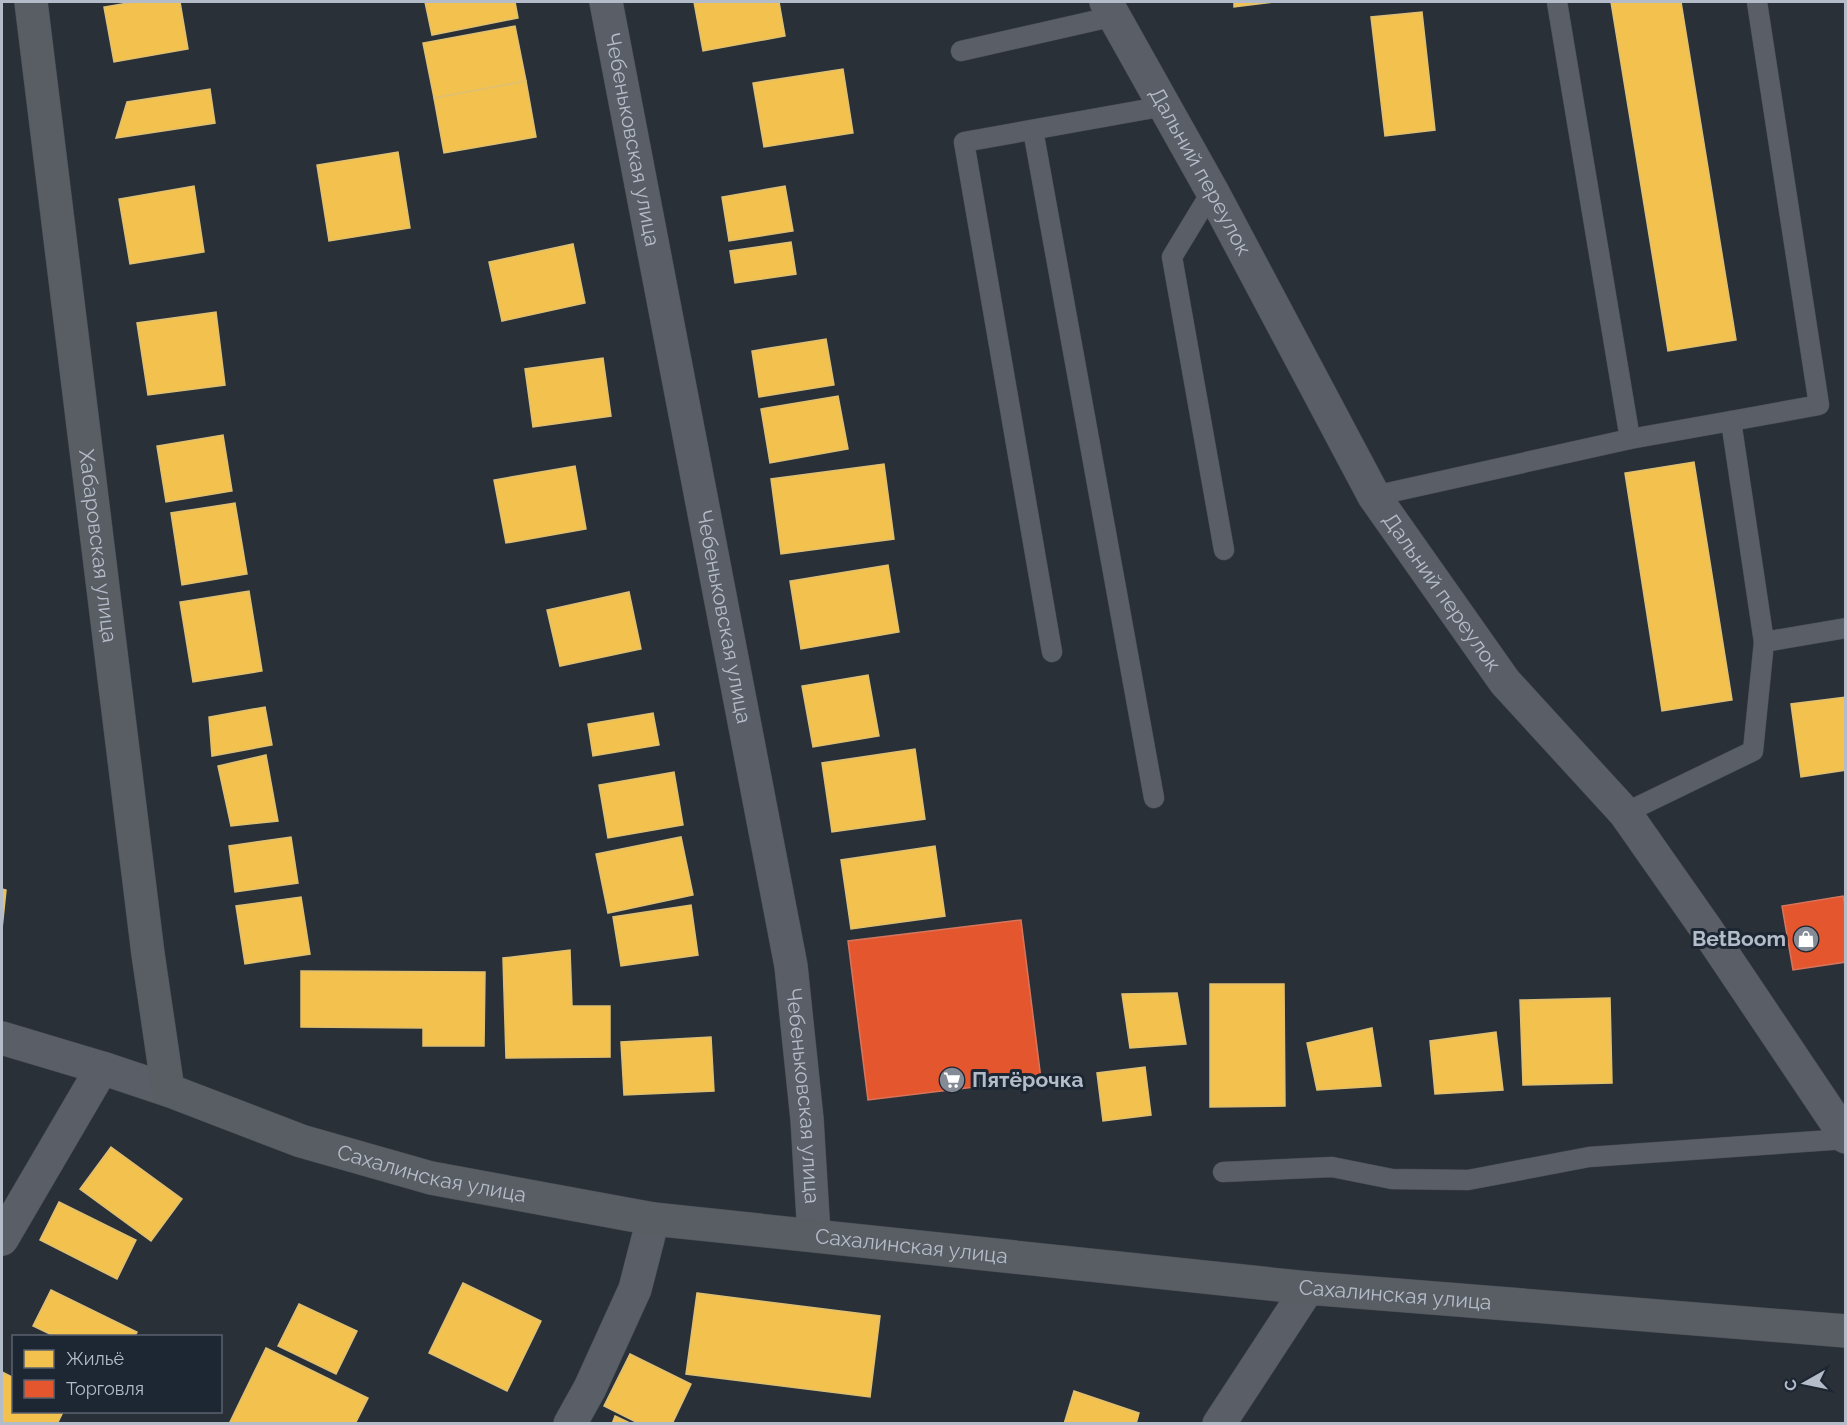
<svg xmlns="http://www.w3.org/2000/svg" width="1847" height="1425" font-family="Raleway,sans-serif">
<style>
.homes{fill:#f2c14e;stroke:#dfc073;stroke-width:1.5}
.shops{fill:#e4572e;stroke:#d6755c;stroke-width:1.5}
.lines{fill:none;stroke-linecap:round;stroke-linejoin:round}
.service-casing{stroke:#484c53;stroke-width:21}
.minor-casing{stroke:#484c53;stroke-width:34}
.tertiary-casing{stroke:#484c53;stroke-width:34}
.secondary-casing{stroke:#484c53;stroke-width:34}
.service{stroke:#5a5e66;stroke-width:20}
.minor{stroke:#5a5e66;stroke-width:33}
.tertiary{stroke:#5a5e66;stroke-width:33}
.secondary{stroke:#595d64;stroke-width:33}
.labels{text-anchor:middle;stroke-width:6;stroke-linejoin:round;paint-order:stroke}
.street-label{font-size:21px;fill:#b4bcc9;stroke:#1d2633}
.poi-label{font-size:21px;font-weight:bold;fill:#b4bcc9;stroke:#1d2633;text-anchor:end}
</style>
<rect width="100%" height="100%" fill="#2a3038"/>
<g class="homes">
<path d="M134 2H180L188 49 114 62 104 7Z"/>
<path d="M425 2H515L518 18 432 35Z"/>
<path d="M694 2H779L785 36 703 51Z"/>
<path d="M1234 2H1273L1234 7Z"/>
<path d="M1611 2H1681L1736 340 1668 351Z"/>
<path d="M1422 12 1435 130 1385 136 1371 17Z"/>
<path d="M515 26 526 81 434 98 423 43Z"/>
<path d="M843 69 853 133 764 147 753 83Z"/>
<path d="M526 81 536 137 444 153 434 98Z"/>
<path d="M210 89 215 123 116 138 127 102Z"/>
<path d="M398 152 410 228 329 241 317 165Z"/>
<path d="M194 186 204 252 130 264 119 199Z"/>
<path d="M785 186 793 231 729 241 722 197Z"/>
<path d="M791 242 796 274 735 283 730 251Z"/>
<path d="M573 244 585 303 502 321 489 262Z"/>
<path d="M216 312 225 385 148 395 137 323Z"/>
<path d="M826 339 834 385 759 397 752 351Z"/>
<path d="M603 358 611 416 533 427 525 369Z"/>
<path d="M838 396 848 449 770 463 761 409Z"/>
<path d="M223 435 232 491 166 502 157 446Z"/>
<path d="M1694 462 1732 700 1662 711 1625 473Z"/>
<path d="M884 464 894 539 781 554 771 479Z"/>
<path d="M575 466 586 529 506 543 494 480Z"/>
<path d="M235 503 247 574 182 585 171 513Z"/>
<path d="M888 565 899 632 801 649 790 581Z"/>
<path d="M249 591 262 671 193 682 180 602Z"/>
<path d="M629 592 641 649 560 666 547 610Z"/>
<path d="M868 675 879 736 813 747 802 686Z"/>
<path d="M1846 697V770L1801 777 1791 704Z"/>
<path d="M265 707 272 745 212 756 209 717Z"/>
<path d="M653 713 659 745 593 756 588 724Z"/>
<path d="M915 749 925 819 832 832 822 763Z"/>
<path d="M266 755 278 821 231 826 218 766Z"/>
<path d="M674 772 683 825 608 838 599 785Z"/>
<path d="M291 837 298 883 235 892 229 846Z"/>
<path d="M681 837 693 895 608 913 596 854Z"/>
<path d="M935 846 945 916 851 929 841 860Z"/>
<path d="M2 889 6 890 2 929Z"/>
<path d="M301 897 310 954 245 964 236 906Z"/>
<path d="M691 905 698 955 621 966 613 917Z"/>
<path d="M570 950 572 1006H610V1057L506 1058 503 958Z"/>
<path d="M301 971 485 972 484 1046H423V1028L301 1027Z"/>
<path d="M1210 984H1284L1285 1106 1210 1107Z"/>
<path d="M1177 993 1186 1044 1130 1048 1122 994Z"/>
<path d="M1610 998 1612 1083 1523 1085 1520 1000Z"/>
<path d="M1372 1028 1381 1086 1317 1090 1307 1043Z"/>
<path d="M1496 1032 1503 1090 1435 1094 1430 1041Z"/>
<path d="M711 1037 714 1091 624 1095 621 1042Z"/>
<path d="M1145 1067 1151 1115 1103 1121 1097 1073Z"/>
<path d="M111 1147 182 1199 151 1241 80 1189Z"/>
<path d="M59 1202 136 1240 117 1279 40 1240Z"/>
<path d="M463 1283 541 1321 507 1391 429 1353Z"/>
<path d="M51 1290 137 1332 135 1336H54L33 1326Z"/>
<path d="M697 1293 880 1316 870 1397 686 1374Z"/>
<path d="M299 1304 357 1331 336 1374 278 1346Z"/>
<path d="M266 1348 368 1398 355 1424H229Z"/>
<path d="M630 1354 691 1384 672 1424H640L604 1406Z"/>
<path d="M2 1372 14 1378V1412H63L57 1424H2Z"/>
<path d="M1074 1391 1139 1413 1136 1424H1064Z"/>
<path d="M615 1416 632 1424H612Z"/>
</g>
<g class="shops">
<path d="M1843 896 1846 910V962L1793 970 1782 906Z"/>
<path d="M1021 920 1041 1079 868 1100 848 941Z"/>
</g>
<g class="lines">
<g class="service-casing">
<g id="service">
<path d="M1557 2 1630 439"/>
<path d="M961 51 1115 16"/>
<path d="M1033 130 1154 798"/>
<path d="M1212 191 1172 257 1224 550"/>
<path d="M1731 421 1819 405 1757 2"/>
<path d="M1374 496 1630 439 1731 421 1764 642"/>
<path d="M1052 652 964 142 1165 106"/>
<path d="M1625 813 1753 751 1764 642 1846 628"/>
<path d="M1223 1172 1332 1167 1392 1179 1468 1180 1589 1157 1846 1139"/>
</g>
</g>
<g class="minor-casing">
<g id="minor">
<path id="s1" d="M606 2 791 966 807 1119 814 1235"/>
<path id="s2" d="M1106 2 1212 191 1374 496 1505 682 1625 813 1707 930 1846 1137"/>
<path d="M2 1239 102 1068"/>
<path d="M1219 1424 1308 1288"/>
</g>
</g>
<g class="tertiary-casing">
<g id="tertiary">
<path d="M2 1038 102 1068 168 1090"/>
<path d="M570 1424 590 1388 635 1289 653 1219"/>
</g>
</g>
<g class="secondary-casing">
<g id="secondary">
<path id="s3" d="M31 2 148 954 168 1090 301 1141 431 1178 653 1219 1308 1288 1846 1331"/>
</g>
</g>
<use href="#service" class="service"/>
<use href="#minor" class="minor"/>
<use href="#tertiary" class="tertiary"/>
<use href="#secondary" class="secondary"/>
</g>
<defs>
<g id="shop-disc" transform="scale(1.35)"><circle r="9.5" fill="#848b96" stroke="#1d2633"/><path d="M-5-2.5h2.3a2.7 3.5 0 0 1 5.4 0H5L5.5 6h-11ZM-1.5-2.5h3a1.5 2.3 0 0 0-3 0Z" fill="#fff"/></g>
<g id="supermarket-disc" transform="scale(1.35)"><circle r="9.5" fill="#848b96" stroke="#1d2633"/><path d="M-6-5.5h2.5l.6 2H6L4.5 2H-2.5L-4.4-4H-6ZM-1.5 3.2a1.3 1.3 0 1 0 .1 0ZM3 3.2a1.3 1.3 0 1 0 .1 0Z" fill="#fff"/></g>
</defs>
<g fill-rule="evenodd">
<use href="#shop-disc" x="1806" y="939"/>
<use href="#supermarket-disc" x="952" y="1080"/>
</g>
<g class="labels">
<g class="street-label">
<text dy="7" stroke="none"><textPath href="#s1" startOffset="140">Чебеньковская улица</textPath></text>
<text dy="7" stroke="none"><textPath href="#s2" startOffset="194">Дальний переулок</textPath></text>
<text dy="7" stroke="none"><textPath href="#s3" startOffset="548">Хабаровская улица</textPath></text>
<text dy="7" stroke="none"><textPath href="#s2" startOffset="680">Дальний переулок</textPath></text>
<text dy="7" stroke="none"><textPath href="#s1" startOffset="626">Чебеньковская улица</textPath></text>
<text dy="7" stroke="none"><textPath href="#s1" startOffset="1112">Чебеньковская улица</textPath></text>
<text dy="7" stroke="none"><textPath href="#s3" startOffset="1374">Сахалинская улица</textPath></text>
<text dy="7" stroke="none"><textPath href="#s3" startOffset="1860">Сахалинская улица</textPath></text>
<text dy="7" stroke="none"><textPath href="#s3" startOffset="2346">Сахалинская улица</textPath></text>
</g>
<g class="poi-label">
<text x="1786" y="946">BetBoom</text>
<text x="972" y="1087" text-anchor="start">Пятёрочка</text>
</g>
</g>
<rect width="1847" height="1425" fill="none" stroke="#b4bcc9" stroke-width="6"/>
<rect x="12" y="1335" width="210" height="78" fill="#1d2633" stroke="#59626f" stroke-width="1.5"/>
<rect x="24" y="1350" width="30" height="18" fill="#f2c14e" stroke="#59626f" stroke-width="1.5"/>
<text x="66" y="1365" font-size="18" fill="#b4bcc9">Жильё</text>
<rect x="24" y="1380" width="30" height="18" fill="#e4572e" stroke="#59626f" stroke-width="1.5"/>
<text x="66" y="1395" font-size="18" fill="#b4bcc9">Торговля</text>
<g transform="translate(1805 1383) rotate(261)" stroke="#1d2633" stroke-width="4.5" paint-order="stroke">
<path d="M0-4.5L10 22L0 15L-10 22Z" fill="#b4bcc9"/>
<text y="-9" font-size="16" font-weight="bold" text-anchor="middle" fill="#b4bcc9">С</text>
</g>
</svg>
